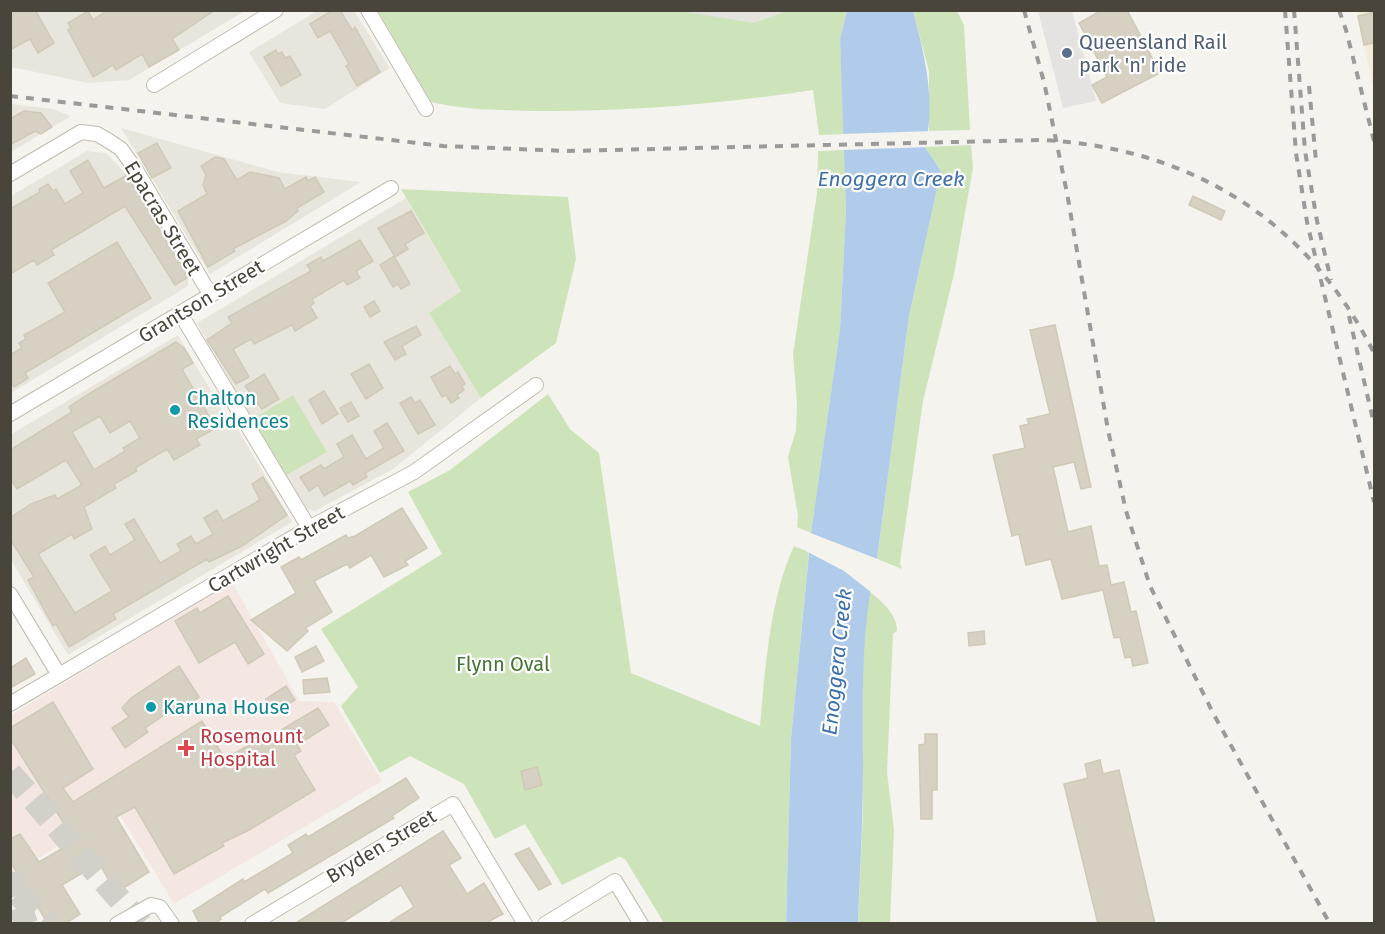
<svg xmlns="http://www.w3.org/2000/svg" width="1385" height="934" font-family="'Fira Sans',sans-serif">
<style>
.residential{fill:#e8e6dc}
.commercial{fill:#f4ecdb}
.industrial{fill:#e5e3de}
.medical{fill:#f4e7e2}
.green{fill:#cde4bb}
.parking{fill:#e4e3e1}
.water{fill:#b1ccea}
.pier{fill:#f5f3ed}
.building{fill:#d6d1c3;stroke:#d0c9b7;stroke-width:1.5;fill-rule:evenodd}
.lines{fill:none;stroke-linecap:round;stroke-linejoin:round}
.highway-tunnel{stroke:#d3d0c9;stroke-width:24;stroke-dasharray:24 12;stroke-linecap:butt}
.street-casing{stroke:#c0bcb0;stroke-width:16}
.street{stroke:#fff;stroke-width:14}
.rail{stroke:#9a9a9a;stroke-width:4;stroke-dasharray:8 8;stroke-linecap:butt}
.service-dot{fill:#5c6f8a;stroke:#fff;stroke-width:2}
.culture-dot{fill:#0f9aa8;stroke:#fff;stroke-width:2}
.health-dot{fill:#e0444e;stroke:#fff;stroke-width:2}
.labels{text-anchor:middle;stroke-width:4.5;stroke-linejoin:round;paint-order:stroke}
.service-label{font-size:20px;fill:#4e5e75;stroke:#fff;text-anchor:start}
.street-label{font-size:20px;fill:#49453b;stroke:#fff}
.culture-label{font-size:20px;fill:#0d838f;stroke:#fff;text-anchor:start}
.park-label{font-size:20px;fill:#457633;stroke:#fff}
.health-label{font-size:20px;fill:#be3a42;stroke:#fff;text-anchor:start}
.water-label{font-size:21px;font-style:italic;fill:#3e70ab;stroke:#fff}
</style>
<rect width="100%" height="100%" fill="#f5f3ed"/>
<g class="residential">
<path d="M10 11H245L129 80 89 83 11 67Z"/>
<path d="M317 11H354L390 68 325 109 280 103 249 52Z"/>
<path d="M11 104 53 109 71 116 11 152Z"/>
<path d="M121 128 278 172 361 182 210 274Z"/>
<path d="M87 151 106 153 127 175 188 277V286L11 393V196Z"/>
<path d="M406 198 461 291 429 313 481 398 393 469 315 511 305 509 285 476 326 451 293 395 252 419 197 323Z"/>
<path d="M178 335 233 428 236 426 292 522 68 655 11 560 10 435Z"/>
</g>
<path class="commercial" d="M1357 11H1374V91L1358 16Z"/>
<path class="industrial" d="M675 11H786L754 23Z"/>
<path class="medical" d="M232 582 299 701 334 702 382 781 174 904 117 810 11 875V715Z"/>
<g class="green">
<path d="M675 10 754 23 786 11H847L840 39 845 134 819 135 813 90C721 104 629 112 535 111 501 110 464 110 431 102L378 11Z"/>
<path d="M913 11H957L964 25 970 130 929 131V71Z"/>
<path d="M971 145 973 168 954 274 923 401 900 563 902 569 877 559 909 316 941 171 925 147Z"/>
<path d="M845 150 846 209 840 329 811 533 797 527 798 516 788 457 796 430 797 404 793 354 817 193 818 151Z"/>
<path d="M401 189 568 197 576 259 556 343 481 398 429 313 461 291Z"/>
<path d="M548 394 570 429 599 453 631 673 760 726C765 670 770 597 794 546L809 552 791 738 786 923H664L625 859 619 857 562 885 525 824 495 839 464 784 410 756 380 773 341 706 358 687 321 629 442 554 408 492 450 470Z"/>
<path d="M293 395 327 452 285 476 252 419Z"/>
<path d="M869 591C880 600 898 615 897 631L893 634 887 772 894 830 890 923 858 924 863 810V648Z"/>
</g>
<path class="parking" d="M1038 11H1072L1096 101 1063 108Z"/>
<path class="water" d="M847 11H913C925 56 936 101 925 147L941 171 909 316 877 559C860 628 863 698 863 768 863 820 860 872 858 923L786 924 791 738 811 533 840 329 846 209 840 39Z"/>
<g class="pier">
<path d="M932 131 928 147 842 150V134Z"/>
<path d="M808 532 880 560 872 593 844 571 806 551Z"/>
</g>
<g class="building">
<path d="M10 10H35L54 43 38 53 30 39 10 50Z"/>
<path d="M108 10H215L172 39 179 50 149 67 142 54 116 70 113 65 93 77 68 30 71 28 68 23 88 11 93 20Z"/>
<path d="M333 10H340L352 30 355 27 380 72 357 86 346 66 349 64 330 31 318 38 310 24Z"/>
<path d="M1102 10H1127L1160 73 1102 103 1092 85 1107 77 1079 23Z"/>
<path d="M1374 12V43L1364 45 1358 16Z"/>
<path d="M276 50 278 54 282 52 285 58 290 56 301 75 281 86 264 57Z"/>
<path d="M24 111 41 113 52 127 41 134 35 131 10 145V119Z"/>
<path d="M157 143 171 168 152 178 138 153Z"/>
<path d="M215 157 224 159 237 180 250 172 279 178 285 189 306 177 308 181 315 177 324 192 297 208 298 211 286 221 233 249 235 251 208 267 178 211 207 194 203 185 206 175 201 166Z"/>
<path d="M88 160 104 188 127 175 188 277 175 285 125 206 51 250 54 255 37 265 34 260 10 274V209L40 192 39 189 48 184 53 191 56 189 65 204 83 193 70 171Z"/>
<path d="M1193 196 1225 211 1221 220 1189 205Z"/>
<path d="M411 211 424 233 405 244 408 249 395 257 378 228Z"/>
<path d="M360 240 373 261 356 271 360 278 347 285 344 280 312 299 314 303 310 306 317 318 295 331 292 325 254 344 251 339 233 349 249 377 236 384 207 340 232 323 228 317 311 271 307 265 321 257 323 261Z"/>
<path d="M117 242 151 298 25 373 28 378 14 387 10 381V355L22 348 19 343 26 339 24 335 65 312 48 283Z"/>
<path d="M394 256 410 284 401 289 398 284 393 287 380 265Z"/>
<path d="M374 301 380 311 370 317 364 307Z"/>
<path d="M1055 325 1091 487 1081 489 1074 462 1053 467 1068 532 1091 526 1099 566 1107 565 1111 585 1124 582 1131 612 1136 611 1148 663 1133 666 1131 657 1125 658 1120 637 1114 638 1103 590 1062 599 1051 559 1026 565 1019 534 1012 536 993 455 1025 448 1020 426 1029 424 1027 419 1050 414 1030 330Z"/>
<path d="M416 326 421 335 402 346 406 354 395 360 384 342Z"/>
<path d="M176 342 184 348 193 363 182 369 216 428 196 439 200 445 174 460 167 449 135 468 137 471 114 484 116 488 84 507 92 529 74 539 72 534 38 554 75 613 112 591 90 555 105 546 110 555 135 540 125 524 134 519 160 563 181 551 177 544 191 536 196 544 213 534 204 518 217 510 223 521 260 500 252 484 263 477 287 515 242 546 209 562 207 559 113 614 116 619 69 647 56 624 53 626 28 580 34 577 10 539V518L31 504 55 495 57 499 82 485 66 460 17 489 10 478V450L72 412 69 407 87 395ZM100 416 110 433 130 421 140 438 123 448 125 451 94 470 72 432Z"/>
<path d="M369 364 383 388 366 399 351 374Z"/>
<path d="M450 366 455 374 458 372 465 384 462 386 464 390 457 395 459 398 451 403 446 395 442 397 431 377Z"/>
<path d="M264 374 279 399 262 409 245 386Z"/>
<path d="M324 391 338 414 322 424 309 400Z"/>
<path d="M411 397 415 403 420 400 435 425 418 434 400 403Z"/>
<path d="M351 402 359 416 348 422 340 408Z"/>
<path d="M387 423 404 451 365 473 367 477 353 485 350 481 324 496 318 485 309 491 300 477 321 465 324 469 344 457 337 444 352 435 366 459 384 448 374 431Z"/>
<path d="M402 508 427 548 405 561 408 565 384 577 371 555 350 568 347 564 314 581 332 612 305 628 308 631 287 651 251 620 296 593 281 567 299 557 301 560 346 535 348 538 355 536Z"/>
<path d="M228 596 264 654 248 664 235 642 199 663 175 621 197 608 200 613Z"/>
<path d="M984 631 985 644 969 646 968 633Z"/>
<path d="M316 646 324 661 302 672 295 657Z"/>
<path d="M26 658 35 674 10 688V668Z"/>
<path d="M179 666 199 697 186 706 184 702 145 728 148 732 125 748 112 728 129 717 122 708 131 698Z"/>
<path d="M327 678 330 692 304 694 303 680Z"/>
<path d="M286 686 295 700 275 713 266 699Z"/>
<path d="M53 702 93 769 63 788 73 802 202 721 225 759 254 742 256 745 318 708 329 725 297 745 301 751 294 755 315 790 251 829 222 843 224 846 174 874 135 807 116 817 149 872 116 893 99 863 62 885 80 914 65 924H48L10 861V839L20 834 39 862 75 841 10 738V728Z"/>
<path d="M925 734H937V790H932V819H921L919 745 925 744Z"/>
<path d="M1100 760 1103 774 1119 770 1155 924H1098L1064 784 1088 778 1085 764Z"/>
<path d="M537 767 542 785 525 790 521 771Z"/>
<path d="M406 778 419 798 392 816 394 818 268 893 265 889 220 917 221 919 215 924H200L193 911 243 879 244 882 293 853 288 845 306 834 308 837Z"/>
<path d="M443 831 461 858 449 865 467 894 484 883 503 914 484 924H387L414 907 401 885 340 924H294Z"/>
<path d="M529 848 551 884 539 890 515 854Z"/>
</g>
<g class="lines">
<g class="highway-tunnel">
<path d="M10 773 141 924"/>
<path d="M10 873 26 924"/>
<path d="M18 894 49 924"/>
</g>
<g class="street-casing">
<g id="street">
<path d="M368 10 426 109"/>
<path d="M154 85 276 10"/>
<path d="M10 174 81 132 97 134 109 141 121 149 136 170 210 294"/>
<path d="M180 313 309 528"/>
<path d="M10 414 391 188"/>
<path d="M10 594 59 675"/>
<path d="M10 704 309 528 414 472 536 385"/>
<path d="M117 924 151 905 160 907 172 924"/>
<path d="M252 924 453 804 525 924"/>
<path d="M545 924 615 881 641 924"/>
</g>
</g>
<use href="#street" class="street"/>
<g class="rail">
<path d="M1024 10 1044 82 1067 193 1108 430 1126 511 1150 586 1213 713 1330 924"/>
<path d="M1285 10 1296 153 1307 222 1374 502"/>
<path d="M1294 10 1305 151 1317 221 1331 280"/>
<path d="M1339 10 1346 30 1374 141"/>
<path d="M1309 86 1316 161"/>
<path d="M10 96 443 146 567 151 1041 140C1189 147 1307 219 1374 353"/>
<path d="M1349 316 1374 424"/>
</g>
</g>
<circle class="service-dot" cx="1067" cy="53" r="6"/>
<g class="culture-dot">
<circle cx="175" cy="410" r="6"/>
<circle cx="151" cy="707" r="6"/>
</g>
<path class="health-dot" d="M183 739h6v6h6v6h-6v6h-6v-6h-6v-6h6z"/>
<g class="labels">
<g class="service-label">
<text x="1079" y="49">Queensland Rail<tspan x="1079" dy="23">park 'n' ride</tspan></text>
</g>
<g class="street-label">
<text transform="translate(163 218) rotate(59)" y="7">Epacras Street</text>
<text transform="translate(201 301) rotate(-31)" y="7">Grantson Street</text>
<text transform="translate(276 549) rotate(-30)" y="7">Cartwright Street</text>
<text transform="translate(381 846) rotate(-31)" y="7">Bryden Street</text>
</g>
<g class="culture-label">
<text x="187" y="405">Chalton<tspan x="187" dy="23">Residences</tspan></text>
<text x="163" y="714">Karuna House</text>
</g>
<g class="park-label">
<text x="503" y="671">Flynn Oval</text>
</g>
<g class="health-label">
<text x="200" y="743">Rosemount<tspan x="200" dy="23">Hospital</tspan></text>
</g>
<g class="water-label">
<text x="891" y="186">Enoggera Creek</text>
<text transform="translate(837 662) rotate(-84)" y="7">Enoggera Creek</text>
</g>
</g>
<rect width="1385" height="934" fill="none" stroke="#49453b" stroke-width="24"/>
</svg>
